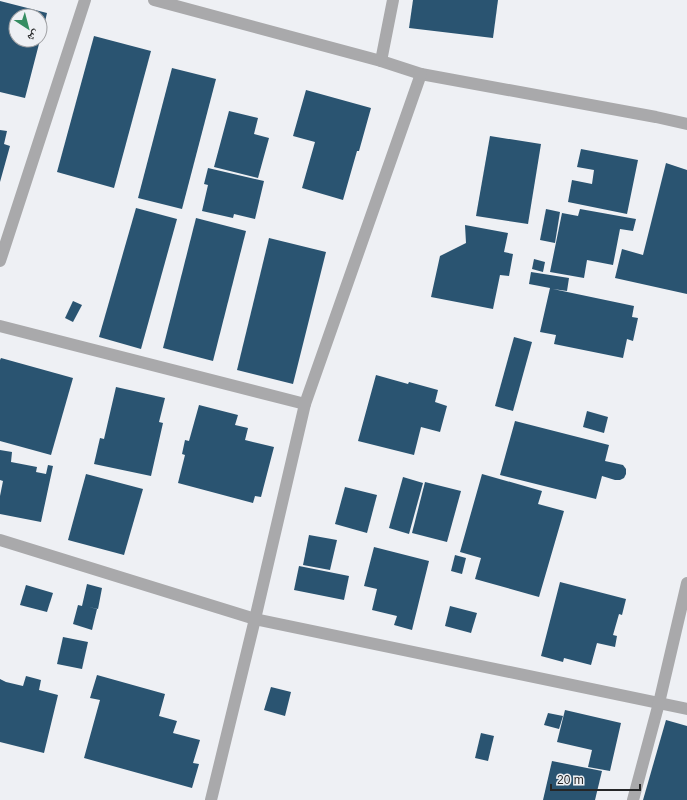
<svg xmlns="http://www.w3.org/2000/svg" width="687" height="800" font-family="Helvetica,'Noto Naskh Arabic',sans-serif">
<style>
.building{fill:#2a5471}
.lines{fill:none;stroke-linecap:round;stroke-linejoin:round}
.minor{stroke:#a9a9ab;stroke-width:12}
</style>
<rect width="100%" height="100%" fill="#eef0f4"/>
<g class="building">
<path d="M413 0H498L493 38 409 28Z"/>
<path d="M0 1 47 13 41 39 40 16H16V40H40L25 98 0 92Z"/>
<path d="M94 36 151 51 114 188 57 172Z"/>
<path d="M172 68 216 79 182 209 138 198Z"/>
<path d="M306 90 371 108 359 151H357L343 200 302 188 315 142 293 136Z"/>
<path d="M229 111 258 118 254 134 269 138 258 178 214 167Z"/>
<path d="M0 130 7 131 4 144 10 146 0 182Z"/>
<path d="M490 136 541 144 528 224 476 216Z"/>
<path d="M581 149 638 160 627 214 568 202 572 180 592 184 594 170 577 167Z"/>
<path d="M666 163 687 170V294L615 278 622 249 643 255Z"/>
<path d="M208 168 264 181 255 219 234 214 233 218 202 211 208 185 204 184Z"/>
<path d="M136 208 177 219 141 349 99 337Z"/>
<path d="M546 209 560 212 555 243 540 240Z"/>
<path d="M580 209 636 219 633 231 620 229 613 265 587 260 584 278 550 272 562 213 578 216Z"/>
<path d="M196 218 246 231 213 361 163 348Z"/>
<path d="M465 225 508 233 504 252 513 254 509 276 500 275 493 309 431 297 440 256 466 243Z"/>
<path d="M269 238 326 252 293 384 237 370Z"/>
<path d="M534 259 545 262 543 272 532 269Z"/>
<path d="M531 272 569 278 567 291 553 289 634 306 632 317 638 318 633 341 627 339 623 358 554 344 556 335 540 332 550 288 529 284Z"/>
<path d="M73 301 82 305 73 322 65 318Z"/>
<path d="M514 337 532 342 513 411 495 406Z"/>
<path d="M1 358 73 378 51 455 0 441V360Z"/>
<path d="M376 375 408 384 409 382 438 390 435 402 447 406 440 432 421 427 414 455 358 441Z"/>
<path d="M116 387 165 398 159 422 163 423 151 476 94 464 100 438 104 439Z"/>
<path d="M199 405 238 415 235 425 248 428 245 440 274 447 261 497 255 496 253 503 178 483 185 455 182 454 185 440 189 441Z"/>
<path d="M587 411 608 417 604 433 583 427Z"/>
<path d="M515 421 609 445 605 461 623 465 626 469V474L624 478 620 480H615L602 476 596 499 500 475Z"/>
<path d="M0 450 12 452 11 462 37 467 36 472 46 474 48 465 53 466 41 522 0 514V496L3 481 0 480Z"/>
<path d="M86 474 143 489 124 555 68 540Z"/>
<path d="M482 474 542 491 538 504 564 511 539 597 475 579 481 558 460 552Z"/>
<path d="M403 477 423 483 409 534 389 528Z"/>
<path d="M425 482 461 491 447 542 412 533Z"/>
<path d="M345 487 377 495 367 533 335 524Z"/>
<path d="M309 535 337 540 330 570 303 565Z"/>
<path d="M374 547 429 561 412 630 394 625 397 616 372 610 377 589 364 586Z"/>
<path d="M455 555 466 558 462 574 451 571Z"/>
<path d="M299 566 349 576 344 600 294 590Z"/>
<path d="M560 582 626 599 622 615 619 614 613 635 617 636 615 647 597 643 591 665 564 658 563 662 541 656Z"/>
<path d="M87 584 102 588 98 609 89 607 97 609 92 630 73 624 78 605 82 606Z"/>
<path d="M26 585 53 593 47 612 20 605Z"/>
<path d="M450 606 477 613 471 633 445 626Z"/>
<path d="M63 637 88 642 82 669 57 664Z"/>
<path d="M97 675 165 694 159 716 177 721 173 733 200 740 193 763 199 764 192 788 84 758 100 700 90 698Z"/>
<path d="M26 676 41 680 39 690 58 695 44 753 0 742V679L6 682 23 686Z"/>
<path d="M271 687 291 692 285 716 264 710Z"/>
<path d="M565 710 621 723 610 771 588 767 592 750 557 742Z"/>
<path d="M548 713 563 716 559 729 544 725Z"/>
<path d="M666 720 687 726V800H643Z"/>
<path d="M481 733 494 736 488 761 475 758Z"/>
<path d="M552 761 602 771 595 800H543Z"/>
</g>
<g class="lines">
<g class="minor">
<path d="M154 0 381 61 421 74 656 117 687 124"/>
<path d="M381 61 393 0"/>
<path d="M0 261 85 0"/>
<path d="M0 326 305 404"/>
<path d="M0 540 255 619 687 709"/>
<path d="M211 800 255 619 305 404 421 74"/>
<path d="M633 800 659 703 687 583"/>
</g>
</g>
<g transform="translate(28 28) rotate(144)"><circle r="19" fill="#eef0f4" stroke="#9e9fa2"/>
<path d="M0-3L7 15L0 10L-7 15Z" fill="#368d62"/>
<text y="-6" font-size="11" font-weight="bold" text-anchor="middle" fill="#252627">ش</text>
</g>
<path d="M551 784v6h89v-6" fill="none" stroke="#252627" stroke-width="2"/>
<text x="557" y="784" font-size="12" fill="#252627" stroke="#eef0f4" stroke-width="3" paint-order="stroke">20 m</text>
</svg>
